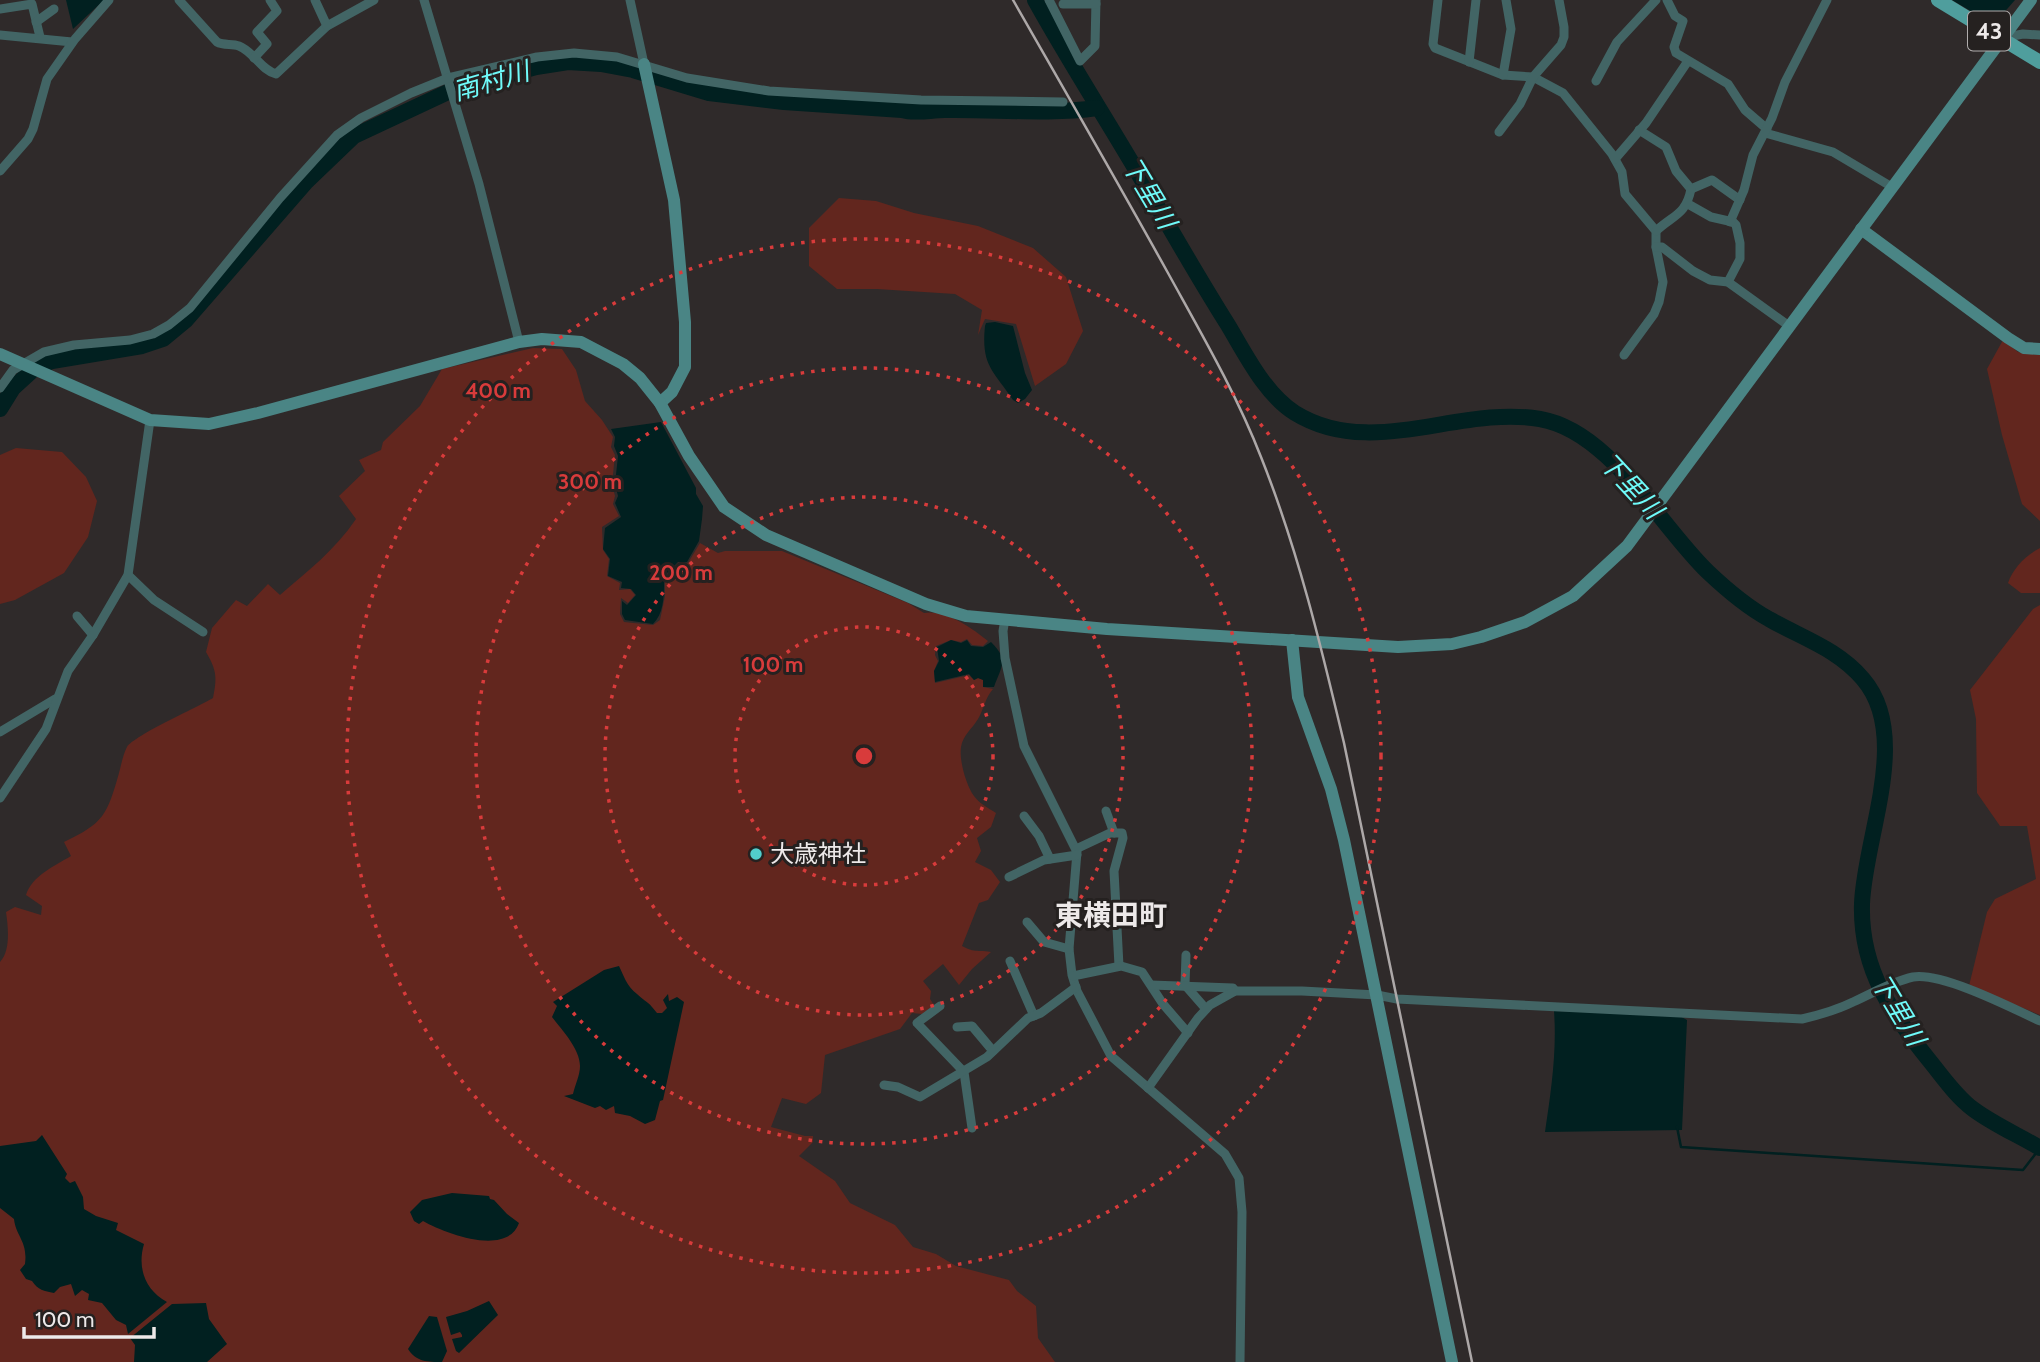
<svg xmlns="http://www.w3.org/2000/svg" width="2040" height="1362" font-family="Cabin,'Noto Sans JP',sans-serif">
<style>
.green{fill:#62261e}
.water{fill:#012020}
.lines{fill:none;stroke-linecap:round;stroke-linejoin:round}
.stream{stroke:#012020;stroke-width:2.5}
.river{stroke:#012020;stroke-width:16}
.street{stroke:#426565;stroke-width:9}
.secondary{stroke:#4a8585;stroke-width:12}
.primary{stroke:#4f9e9d;stroke-width:14}
.rail{stroke:#ada8a8;stroke-width:2.5}
.ring{fill:none;stroke:#d83b3b;stroke-width:3.5;stroke-dasharray:3.5 7}
.poi-dot{fill:#52cdcc;stroke:#252120;stroke-width:2.5}
.labels{text-anchor:middle;stroke-width:6;stroke-linejoin:round;paint-order:stroke}
.shield{fill:#252120;stroke:#b1adad;stroke-width:2}
.shield-label{font-size:23px;font-weight:bold;fill:#ede9e9}
.poi-label{font-size:24px;fill:#ede9e9;stroke:#252120;text-anchor:start}
.water-label{font-size:26px;font-style:italic;fill:#6ffbfa;stroke:#252120}
.quarter-label{font-size:28px;font-weight:bold;fill:#ede9e9;stroke:#252120}
.centre{fill:#d83b3b;stroke:#252120;stroke-width:3.5}
.ring-label{font-size:21px;text-anchor:middle;font-weight:bold;fill:#d83b3b;stroke:#252120;stroke-width:6;stroke-linejoin:round;paint-order:stroke}
</style>
<rect width="100%" height="100%" fill="#2f2a2a"/>
<g class="green">
<path d="M839 198 876 201 914 213 978 226 1033 248 1066 277 1083 331 1066 364 1035 386 1016 324 985 319 978 335 982 310 955 294 877 289H837L809 266V228Z"/>
<path d="M2003 340 2018 352 2040 355V521L2022 504 2002 435 1987 369Z"/>
<path d="M533 348 562 349 576 370 585 401 602 420 613 437 611 447 615 455 612 484 615 496 613 504 619 516 602 527 603 550 609 559 607 576 620 583 619 590 630 589 635 595 628 603 621 598 620 614 624 622 653 625 660 620 665 596V577L679 563H688L700 543 718 553 725 551H782L908 603 924 613C945 609 972 628 988 641L983 646 972 645 967 639 961 642 951 640 936 646 935 655 938 661 934 671 935 683 969 675 974 680 978 678 984 680 983 687 993 689C985 698 984 709 978 719 972 729 963 735 961 747 959 760 966 785 974 796 979 803 988 808 996 813L991 827 977 838 981 851 975 862 991 870 1000 882 988 900 979 903 962 946C977 954 978 949 991 952L972 969 959 985 943 964 923 981 931 991 930 999 934 1005 922 1014 912 1013 900 1029 825 1055 821 1093 806 1104 782 1098 771 1127 805 1136H813V1142L799 1156 835 1181 850 1203 895 1225 913 1247 936 1254 956 1266 1009 1280 1017 1291 1036 1306 1038 1338 1055 1362H0V962C11 951 8 926 6 912L15 907 41 915 42 906 26 895C32 876 54 866 71 856L64 842C104 823 107 815 119 773 121 766 123 754 127 747 135 735 196 708 213 698 217 677 217 671 206 652L212 628 236 600 247 606 268 584 280 595C308 571 335 550 356 519L339 496 365 471 359 460 381 450 383 442 420 406 442 369Z"/>
<path d="M16 448 62 452 86 477 97 501 88 537 64 573 15 600 0 604V455Z"/>
<path d="M2040 548V593H2021L2008 583C2013 568 2026 555 2040 548Z"/>
<path d="M2040 605V1015L1969 986 1987 912 1995 899 2036 879 2027 826H2000L1977 793 1976 719 1970 690 2033 609Z"/>
</g>
<g class="water">
<path d="M66 0H104L73 29Z"/>
<path d="M1952 0H2015L2001 16 1986 20Z"/>
<path d="M995 322 1013 326 1025 373 1032 390 1025 399 1018 403 1013 400C993 370 981 366 985 326L986 323Z"/>
<path d="M661 422 696 488V494L703 506 702 519 699 541 687 562H678L664 576C664 592 665 613 653 624L625 620 622 614V601L627 605 636 595 631 589 621 588 622 582 608 576 610 559 603 549 605 528 621 517 615 503 618 496 615 484 618 456 614 446 615 437 611 429Z"/>
<path d="M951 640 961 643 967 640 971 646 983 647 991 642C1009 660 1002 665 994 687H983V680L978 678 974 680 969 674 935 682 934 671 939 661 937 647Z"/>
<path d="M619 966C623 974 627 987 637 994 648 1004 648 1001 657 1013H662L667 1008 663 1000 668 994 669 1001 677 997 684 1002 663 1100 660 1101 655 1120 645 1124 630 1116 615 1113 614 1106 606 1110 600 1106 595 1108 564 1096 573 1094C575 1085 580 1075 580 1066 580 1049 562 1030 552 1017L557 1006 553 1002 604 970Z"/>
<path d="M1554 1011 1676 1014 1687 1020 1682 1130 1545 1132C1551 1091 1557 1052 1554 1011Z"/>
<path d="M42 1135 67 1174 65 1178 70 1183 75 1181 83 1197 84 1209 96 1216 118 1223 116 1230 144 1244C137 1268 145 1290 167 1302L128 1334 126 1325 116 1320 102 1303 88 1300 89 1294 82 1290 75 1296 71 1284 60 1287 54 1293C44 1291 38 1290 32 1281L26 1279 20 1270 25 1264C28 1241 16 1237 14 1219L0 1208V1146L36 1141Z"/>
<path d="M452 1193 489 1196 490 1199 494 1200 507 1214 519 1223C507 1257 446 1234 423 1221L419 1224 414 1221 410 1212 422 1200Z"/>
<path d="M489 1301 498 1315 459 1353 456 1351 452 1339 462 1337V1335L460 1332 451 1335 446 1317 467 1311Z"/>
<path d="M206 1303 209 1319 227 1344 207 1362H134L135 1345 130 1338 172 1304Z"/>
<path d="M429 1316 437 1317 447 1351 442 1362C428 1362 416 1362 408 1349Z"/>
</g>
<g class="lines">
<path class="stream" d="M1677 1127 1681 1147 2023 1170 2040 1148"/>
<g class="river">
<path d="M1035 0C1070 63 1109 123 1145 185 1172 232 1199 279 1228 325 1246 355 1265 394 1295 413 1371 460 1459 405 1540 419 1610 431 1659 525 1708 572 1727 590 1747 607 1769 619 1802 638 1838 649 1863 679 1912 736 1864 838 1862 904 1860 970 1893 1016 1933 1065 1945 1080 1957 1097 1973 1109 1993 1124 2018 1135 2040 1148"/>
<path d="M0 409 13 388 36 367 52 361 142 346 163 339 186 320 306 182 354 136 448 92 536 67 568 62 601 64 633 70 709 93 784 102 902 110C916 114 930 110 945 110 995 109 1047 115 1097 108"/>
</g>
<g class="street">
<path d="M179 0 217 42C224 46 232 43 239 46 254 52 261 70 276 74L327 26 374 0"/>
<path d="M315 0 327 26"/>
<path d="M424 0 479 184 519 342"/>
<path d="M630 0 644 64"/>
<path d="M1049 0 1080 61 1095 46 1096 0"/>
<path d="M1438 0 1433 44 1435 48 1503 75 1533 77 1563 93 1612 154 1622 172 1625 194 1656 231V247L1663 282 1659 302 1654 314 1624 355"/>
<path d="M1667 0 1675 16 1683 21 1674 47 1676 53 1728 84 1745 110 1767 129"/>
<path d="M1063 4H1096"/>
<path d="M0 9 32 4 40 37"/>
<path d="M36 22 54 9"/>
<path d="M0 35 72 42"/>
<path d="M2002 38 2023 34 2040 35"/>
<path d="M254 58 267 44 257 32 277 11 270 0"/>
<path d="M1469 62 1476 0"/>
<path d="M1503 75 1511 29 1506 0"/>
<path d="M1596 81 1617 42 1656 0"/>
<path d="M1639 130 1666 147 1676 171 1691 189 1712 180 1740 200"/>
<path d="M1499 132 1520 104 1533 77 1561 45 1564 37V27L1559 0"/>
<path d="M1765 133 1833 152 1892 187"/>
<path d="M1615 159 1646 123 1688 61"/>
<path d="M0 171 28 139 33 129 47 79 75 39 109 0"/>
<path d="M1688 204 1711 217 1733 222 1736 225 1740 243V259L1728 282"/>
<path d="M1730 222 1744 190 1753 155 1772 118 1785 82 1827 0"/>
<path d="M1656 231C1673 215 1686 215 1691 189"/>
<path d="M1656 247H1662L1693 271 1710 280 1728 282 1789 326"/>
<path d="M0 388 13 370 44 352 74 345 130 340 153 334 169 325 190 308 280 198 337 135 361 118 411 93 448 78 537 57 574 53 617 57 687 78 769 91 921 100 1063 102"/>
<path d="M128 575 154 600 203 632"/>
<path d="M77 616 93 635"/>
<path d="M1005 619 1003 631 1005 658 1024 746 1077 852 1069 949 1072 975 1077 991 1111 1056 1225 1154 1239 1178 1242 1212 1240 1362"/>
<path d="M0 732 55 699"/>
<path d="M0 798 46 729 68 671 93 635 128 575 150 420"/>
<path d="M1106 811 1114 833"/>
<path d="M1024 816 1039 836 1050 859"/>
<path d="M1076 849 1110 833H1122L1123 838 1114 871 1119 966"/>
<path d="M1009 877 1044 860 1077 855"/>
<path d="M1027 922 1044 942 1069 949"/>
<path d="M1186 955 1185 985 1206 1009"/>
<path d="M1010 961 1034 1016"/>
<path d="M1073 976 1121 966 1142 972 1163 1004 1188 1033"/>
<path d="M1151 985 1233 988 1235 991"/>
<path d="M940 1006 917 1023 964 1072 972 1128"/>
<path d="M957 1027 972 1026 993 1051"/>
<path d="M884 1085 898 1087 920 1097 987 1057 1028 1018 1041 1013 1076 987"/>
<path d="M1148 1088 1198 1018 1210 1005 1235 991H1302L1377 995 1397 999 1802 1019C1819 1015 1837 1010 1853 1002 1873 993 1891 982 1913 977 1942 972 2012 1008 2040 1021"/>
</g>
<g class="secondary">
<path d="M644 64 674 200 685 322V367L672 392 660 403"/>
<path d="M1861 229 2008 338 2024 348 2040 349"/>
<path d="M0 354 150 420 209 424 258 413 519 342 542 339 581 342 623 364 640 378 660 403 689 456 724 507 766 535 926 604 966 616 1107 629 1398 647 1452 644 1481 637 1525 622 1573 596 1627 546 2031 0"/>
<path d="M1292 640 1298 697 1331 789 1344 840 1452 1362"/>
</g>
<path class="primary" d="M1938 0 2040 62"/>
<path class="rail" d="M1013 0C1065 91 1117 181 1168 273 1201 333 1236 393 1261 457 1298 550 1321 646 1344 743L1472 1362"/>
</g>
<g class="ring">
<circle cx="864" cy="756" r="129"/>
<circle cx="864" cy="756" r="259"/>
<circle cx="864" cy="756" r="388"/>
<circle cx="864" cy="756" r="517"/>
</g>
<circle class="poi-dot" cx="756" cy="854" r="7"/>
<g class="labels">
<rect class="shield" x="1968" y="11.5" width="42" height="39" rx="5"/>
<g class="shield-label">
<text x="1989" y="39">43</text>
</g>
<g class="poi-label">
<text x="770" y="862">大歳神社</text>
</g>
<g class="water-label">
<text transform="translate(491 81) rotate(-16)" y="9">南村川</text>
<text transform="translate(1149 193) rotate(59)" y="9">下里川</text>
<text transform="translate(1631 486) rotate(47)" y="9">下里川</text>
<text transform="translate(1898 1010) rotate(59)" y="9">下里川</text>
</g>
<g class="quarter-label">
<text x="1111" y="925">東横田町</text>
</g>
</g>
<circle cx="864" cy="756" r="10" class="centre"/>
<g class="ring-label">
<text x="498" y="398">400 m</text>
<text x="590" y="489">300 m</text>
<text x="681" y="580">200 m</text>
<text x="773" y="672">100 m</text>
</g>
<path d="M24 1327v10h130v-10" fill="none" stroke="#ede9e9" stroke-width="3.5"/>
<text x="35" y="1327" font-size="21" fill="#ede9e9" stroke="#252120" stroke-width="5" paint-order="stroke">100 m</text>
</svg>
